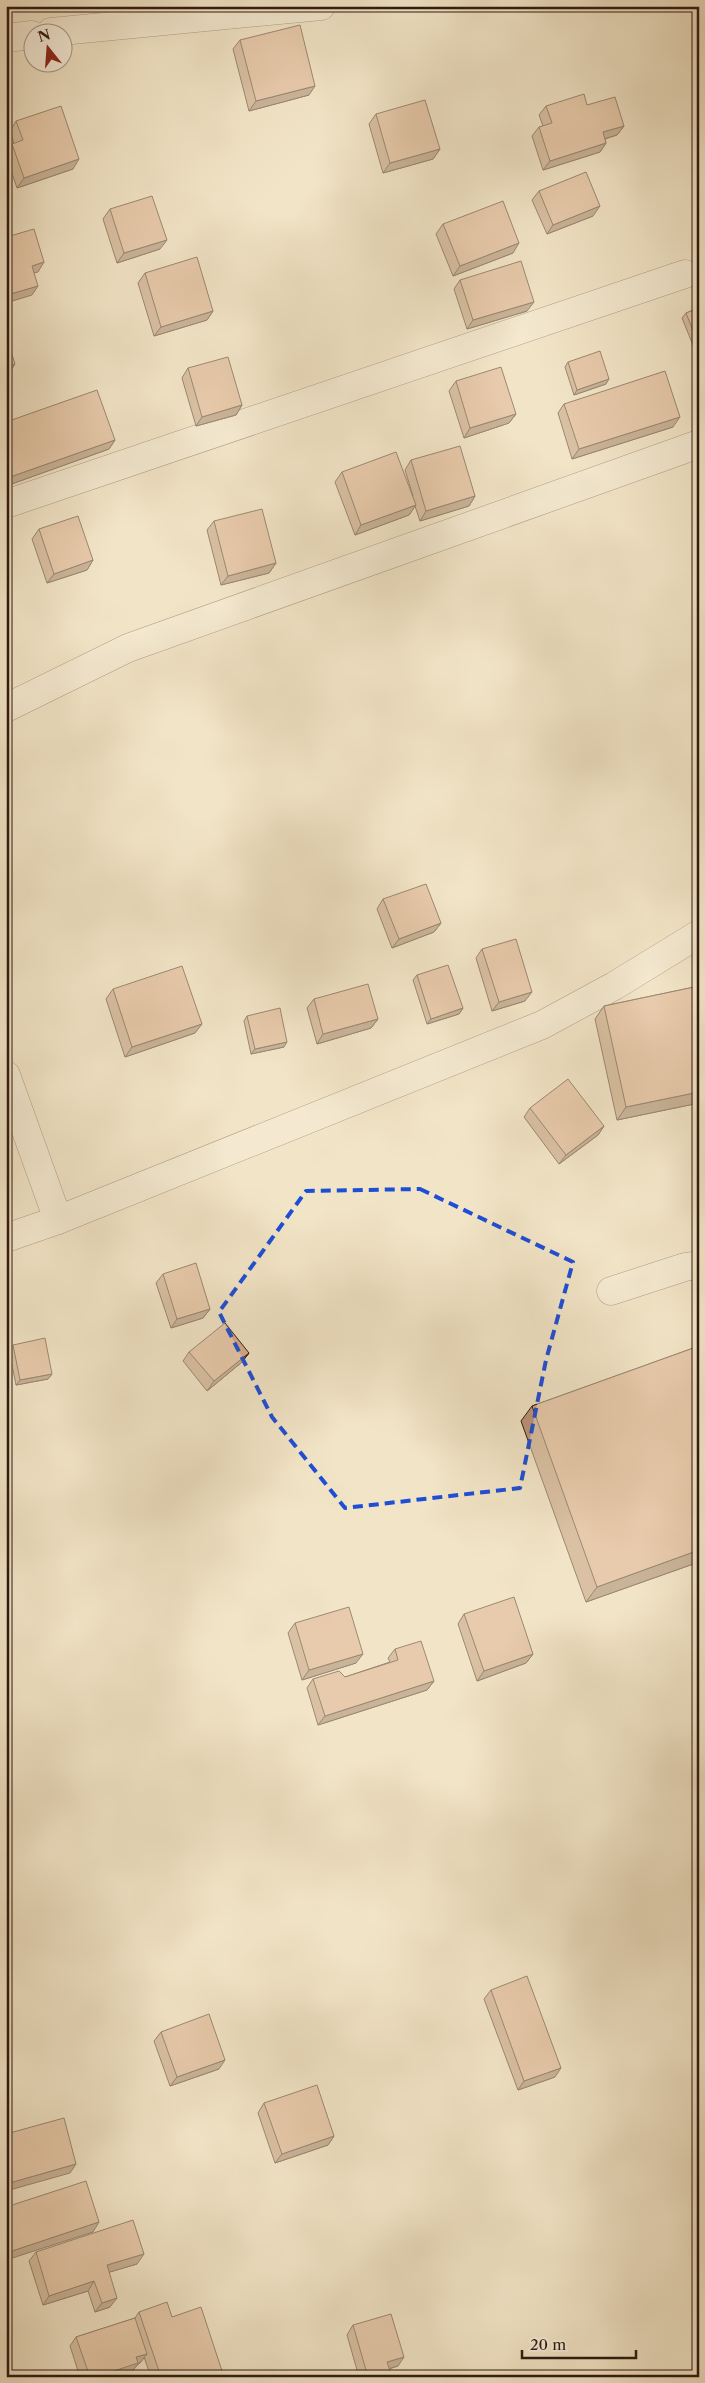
<svg xmlns="http://www.w3.org/2000/svg" width="705" height="2383" font-family="'Libre Caslon Text',serif">
<style>
.lines{fill:none;stroke-linecap:round;stroke-linejoin:round}
.minor-casing{stroke:#604c3e;stroke-width:29}
.minor{stroke:#f7eedb;stroke-width:28}
.wall{fill:#bc9479;stroke:#2f1910}
.shaded-wall{fill:#997863;stroke:#2f1910}
.building{fill:#dbac8d;stroke:#2f1910}
.marked{fill:none;stroke:#1d4ed8;stroke-width:4;stroke-dasharray:10 6;stroke-linejoin:round}
</style>
<rect width="100%" height="100%" fill="#f2e5c7"/>
<filter id="stains"><feTurbulence type="fractalNoise" baseFrequency=".004" numOctaves="4"/><feColorMatrix values="0 0 0 0 .2 0 0 0 0 .09 0 0 0 0 .02 0 0 0 .5 -.17"/></filter>
<radialGradient id="worn" r=".72"><stop offset=".6" stop-color="#630" stop-opacity="0"/><stop offset="1" stop-color="#630" stop-opacity=".3"/></radialGradient>
<g class="lines">
<g class="minor-casing">
<g id="minor">
<path d="M51 32 321 6"/>
<path d="M6 38 32 35"/>
<path d="M6 504 685 274"/>
<path d="M6 708 128 648 699 444"/>
<path d="M6 1075 58 1220"/>
<path d="M6 1238 58 1220 542 1025 614 986 699 934"/>
<path d="M611 1291 685 1267 699 1265"/>
</g>
</g>
<use href="#minor" class="minor"/>
</g>
<g class="wall">
<path d="M240 40 309 95 249 111 233 49Z"/>
<path d="M587 105 624 126 617 135 605 139 606 143 600 152 543 170 532 136 539 127 543 126 539 115 546 106Z"/>
<path d="M376 114 440 149 433 159 383 173 369 124Z"/>
<path d="M16 121 73 169 17 188 6 156V152L12 144 14 143 10 131Z"/>
<path d="M539 191 593 216 547 234 532 200Z"/>
<path d="M110 209 160 249 117 263 103 219Z"/>
<path d="M443 224 513 253 453 276 436 234Z"/>
<path d="M145 273 213 311 207 320 154 336 138 283Z"/>
<path d="M460 280 527 311 467 329 454 289Z"/>
<path d="M699 308V349L695 350 682 318 686 313Z"/>
<path d="M568 362 606 384 574 395 565 367Z"/>
<path d="M188 368 242 405 236 415 196 426 182 378Z"/>
<path d="M456 381 516 414 509 423 464 438 449 391Z"/>
<path d="M564 404 673 427 572 459 558 413Z"/>
<path d="M6 422 115 440 109 449 6 486Z"/>
<path d="M411 460 475 496 469 506 420 521 415 506 409 515 355 535 335 482 342 472 413 496 405 470Z"/>
<path d="M214 521 276 563 269 573 221 585 207 530Z"/>
<path d="M39 529 93 560 87 570 47 583 32 539Z"/>
<path d="M383 899 441 923 434 932 392 948 377 909Z"/>
<path d="M482 949 525 1001 492 1011 476 958Z"/>
<path d="M417 975 463 1008 459 1014 427 1024 413 980Z"/>
<path d="M699 986V1103L617 1120 595 1019 604 1006Z"/>
<path d="M113 989 195 1033 125 1057 106 999Z"/>
<path d="M314 999 378 1019 371 1028 317 1044 307 1008Z"/>
<path d="M247 1016 284 1047 251 1054 244 1021Z"/>
<path d="M530 1108 604 1126 598 1135 559 1164 524 1117Z"/>
<path d="M163 1274 210 1309 203 1318 171 1328 156 1283Z"/>
<path d="M13 1345 52 1374 48 1379 16 1385 9 1350Z"/>
<path d="M699 1346V1562L586 1602 521 1421 532 1406Z"/>
<path d="M189 1352 249 1353 242 1362 207 1391 183 1361Z"/>
<path d="M464 1614 533 1654 526 1663 477 1681 458 1624Z"/>
<path d="M295 1623 356 1663 302 1680 288 1633Z"/>
<path d="M395 1649 434 1681 427 1690 318 1725 307 1688 313 1679 345 1677 390 1662 388 1658Z"/>
<path d="M491 1990 555 2077 518 2090 484 1999Z"/>
<path d="M161 2032 219 2069 170 2086 154 2041Z"/>
<path d="M264 2103 334 2136 328 2145 275 2163 258 2113Z"/>
<path d="M36 2252 137 2264 109 2272 110 2307 95 2312 88 2291 43 2305 29 2261Z"/>
<path d="M139 2312 172 2317 224 2377H151L144 2357 140 2363 138 2364 131 2373 119 2377H80L70 2346 76 2337 135 2318Z"/>
<path d="M353 2325 398 2366 389 2369 392 2377H359L347 2335Z"/>
</g>
<g class="shaded-wall">
<path d="M315 86 309 95 249 111 256 101Z"/>
<path d="M624 126 617 135 597 141 603 132Z"/>
<path d="M606 143 600 152 543 170 550 161Z"/>
<path d="M440 149 433 159 383 173 390 163Z"/>
<path d="M79 159 73 169 17 188 24 178Z"/>
<path d="M600 206 593 216 547 234 553 225Z"/>
<path d="M167 240 160 249 117 263 124 253Z"/>
<path d="M519 243 513 253 453 276 460 266Z"/>
<path d="M44 262 38 272 26 275 32 266Z"/>
<path d="M38 286 32 295 6 303 7 295Z"/>
<path d="M534 302 527 311 467 329 473 320Z"/>
<path d="M213 311 207 320 154 336 161 327Z"/>
<path d="M15 364 12 369 6 371V367Z"/>
<path d="M609 379 606 384 574 395 577 390Z"/>
<path d="M242 405 236 415 196 426 202 417Z"/>
<path d="M516 414 509 423 464 438 470 428Z"/>
<path d="M680 417 673 427 572 459 579 449Z"/>
<path d="M115 440 109 449 6 486V483L10 477Z"/>
<path d="M475 496 469 506 420 521 426 511Z"/>
<path d="M416 505 409 515 355 535 361 525Z"/>
<path d="M93 560 87 570 47 583 54 574Z"/>
<path d="M276 563 269 573 221 585 228 576Z"/>
<path d="M441 923 434 932 392 948 399 939Z"/>
<path d="M532 992 525 1001 492 1011 499 1002Z"/>
<path d="M463 1008 459 1014 427 1024 431 1019Z"/>
<path d="M378 1019 371 1028 317 1044 323 1034Z"/>
<path d="M202 1024 195 1033 125 1057 132 1047Z"/>
<path d="M287 1042 284 1047 251 1054 255 1049Z"/>
<path d="M699 1092V1103L617 1120 626 1107Z"/>
<path d="M604 1126 598 1135 559 1164 566 1155Z"/>
<path d="M210 1309 203 1318 171 1328 177 1319Z"/>
<path d="M249 1353 242 1362 207 1391 214 1381Z"/>
<path d="M52 1374 48 1379 16 1385 20 1380Z"/>
<path d="M699 1550V1562L586 1602 597 1587Z"/>
<path d="M363 1654 356 1663 302 1680 309 1670Z"/>
<path d="M533 1654 526 1663 477 1681 484 1671Z"/>
<path d="M434 1681 427 1690 318 1725 325 1716Z"/>
<path d="M225 2060 219 2069 170 2086 177 2077Z"/>
<path d="M561 2068 555 2077 518 2090 524 2081Z"/>
<path d="M334 2136 328 2145 275 2163 282 2154Z"/>
<path d="M76 2164 70 2173 6 2191V2184Z"/>
<path d="M99 2222 93 2232 6 2260V2253Z"/>
<path d="M144 2254 137 2264 100 2275 107 2265Z"/>
<path d="M94 2281 88 2291 43 2305 49 2296Z"/>
<path d="M117 2298 110 2307 95 2312 102 2303Z"/>
<path d="M147 2354 140 2363 138 2364 131 2373 119 2377H99L136 2357Z"/>
<path d="M404 2357 398 2366 381 2371 387 2362Z"/>
</g>
<g class="building">
<path d="M300 25 315 86 256 101 240 40Z"/>
<path d="M584 94 587 105 615 97 624 126 603 132 606 143 550 161 539 127 552 123 546 106Z"/>
<path d="M425 100 440 149 390 163 376 114Z"/>
<path d="M61 106 79 159 24 178 12 144 23 140 16 121Z"/>
<path d="M586 172 600 206 553 225 539 191Z"/>
<path d="M152 196 167 240 124 253 110 209Z"/>
<path d="M503 201 519 243 460 266 443 224Z"/>
<path d="M6 228H7L10 236 34 229 44 262 32 266 38 286 7 295Z"/>
<path d="M197 257 213 311 161 327 145 273Z"/>
<path d="M521 261 534 302 473 320 460 280Z"/>
<path d="M699 308V345L686 313Z"/>
<path d="M6 336 15 364 6 367Z"/>
<path d="M600 351 609 379 577 390 568 362Z"/>
<path d="M228 357 242 405 202 417 188 368Z"/>
<path d="M501 367 516 414 470 428 456 381Z"/>
<path d="M665 371 680 417 579 449 564 404Z"/>
<path d="M97 390 115 440 10 477 6 466V422Z"/>
<path d="M460 446 475 496 426 511 411 460Z"/>
<path d="M396 452 416 505 361 525 342 472Z"/>
<path d="M262 509 276 563 228 576 214 521Z"/>
<path d="M78 516 93 560 54 574 39 529Z"/>
<path d="M426 884 441 923 399 939 383 899Z"/>
<path d="M516 939 532 992 499 1002 482 949Z"/>
<path d="M448 965 463 1008 431 1019 417 975Z"/>
<path d="M182 966 202 1024 132 1047 113 989Z"/>
<path d="M368 984 378 1019 323 1034 314 999Z"/>
<path d="M699 986V1092L626 1107 604 1006Z"/>
<path d="M280 1008 287 1042 255 1049 247 1016Z"/>
<path d="M568 1079 604 1126 566 1155 530 1108Z"/>
<path d="M196 1263 210 1309 177 1319 163 1274Z"/>
<path d="M225 1323 249 1353 214 1381 189 1352Z"/>
<path d="M45 1338 52 1374 20 1380 13 1345Z"/>
<path d="M699 1346V1550L597 1587 532 1406Z"/>
<path d="M514 1597 533 1654 484 1671 464 1614Z"/>
<path d="M349 1607 363 1654 309 1670 295 1623Z"/>
<path d="M421 1641 434 1681 325 1716 313 1679 339 1671 345 1677 398 1660 395 1649Z"/>
<path d="M527 1976 561 2068 524 2081 491 1990Z"/>
<path d="M209 2014 225 2060 177 2077 161 2032Z"/>
<path d="M317 2085 334 2136 282 2154 264 2103Z"/>
<path d="M64 2118 76 2164 6 2184V2134Z"/>
<path d="M86 2181 99 2222 6 2253V2207Z"/>
<path d="M133 2220 144 2254 107 2265 117 2298 102 2303 94 2281 49 2296 36 2252Z"/>
<path d="M167 2302 172 2317 201 2307 224 2377H161L139 2312Z"/>
<path d="M391 2314 404 2357 387 2362 392 2377H368L353 2325Z"/>
<path d="M135 2318 147 2354 136 2357 138 2363 99 2376V2377H90L76 2337Z"/>
</g>
<path d="M0 0H705V2383H0ZM420 1189 573 1262 546 1360 520 1488 345 1508 272 1417 219 1312 306 1191Z" fill="#f2e5c7" fill-opacity=".55" fill-rule="evenodd"/>
<path class="marked" d="M420 1189 573 1262 546 1360 520 1488 345 1508 272 1417 219 1312 306 1191Z"/>
<rect width="705" height="2383" fill="none" stroke="#f2e5c7" stroke-width="25"/>
<rect x="8" y="8" width="690" height="2368" fill="none" stroke="#2f1910" stroke-width="2.5"/>
<rect x="12" y="12" width="680" height="2358" fill="none" stroke="#2f1910"/>
<g transform="translate(48 48) rotate(343)"><circle r="24" fill="#f7eedb" stroke="#a7998a"/>
<path d="M0-4L9 19L0 12L-9 19Z" fill="#8f2418"/>
<text y="-8" font-size="14" font-weight="bold" text-anchor="middle" fill="#2f1910">N</text>
</g>
<path d="M522 2350v8h114v-8" fill="none" stroke="#2f1910" stroke-width="2.5"/>
<text x="530" y="2350" font-size="15" fill="#2f1910" stroke="#f7eedb" stroke-width="4" paint-order="stroke">20 m</text>
<rect width="100%" height="100%" filter="url(#stains)"/>
<rect width="100%" height="100%" fill="url(#worn)"/>
</svg>
